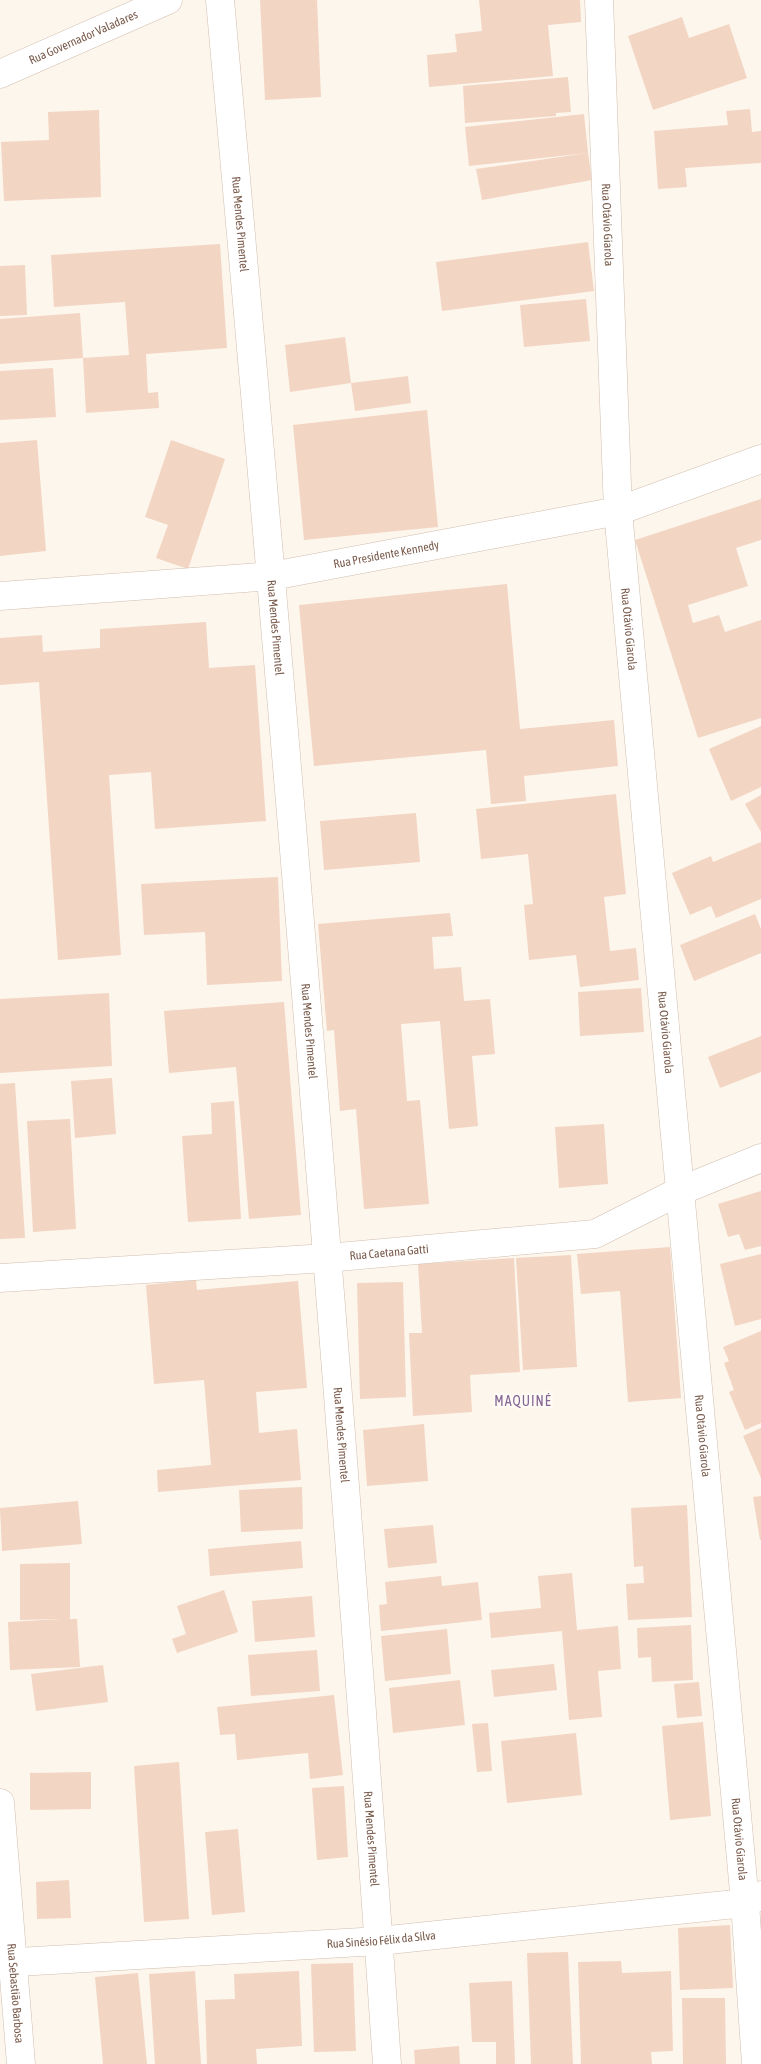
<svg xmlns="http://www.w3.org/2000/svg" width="761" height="2064" font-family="'Asap Condensed',sans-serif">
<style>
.building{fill:#f3d5c3}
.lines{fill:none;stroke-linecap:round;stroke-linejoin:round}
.street-casing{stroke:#d1beb0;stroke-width:29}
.street{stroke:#fff;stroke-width:28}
.labels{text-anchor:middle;stroke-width:4.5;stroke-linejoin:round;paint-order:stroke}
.street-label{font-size:12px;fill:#7a5c4d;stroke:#fffaf3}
.neighbourhood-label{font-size:14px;letter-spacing:1px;fill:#846695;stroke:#fffaf3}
</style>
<rect width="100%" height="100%" fill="#fdf6ec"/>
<g class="building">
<path d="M260 0H317L321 97 265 100Z"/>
<path d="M479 0H580L581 22 548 25 553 76 429 87 427 55 457 52 455 34 482 31Z"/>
<path d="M682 17 689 38 729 24 747 78 653 110 628 36Z"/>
<path d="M568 77 571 112 556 113V116L465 123 463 86Z"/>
<path d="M750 109 752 132 761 131V163L685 168 687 187 658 189 654 131 728 125 726 111Z"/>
<path d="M99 110 101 197 4 201 1 142 49 140 48 112Z"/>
<path d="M584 114 588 153 469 166 465 127Z"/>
<path d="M588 153 592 180 482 200 476 169Z"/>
<path d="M588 242 594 291 442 311 436 262Z"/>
<path d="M220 244 227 348 146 354 148 393 158 392 159 408 86 413 83 358 129 355 125 302 54 307 51 255Z"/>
<path d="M25 265 27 315 0 316V266Z"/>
<path d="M586 299 590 341 524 347 520 305Z"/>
<path d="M80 313 83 358 0 364V319Z"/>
<path d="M345 337 351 383 408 376 411 403 355 411 351 383 290 392 285 345Z"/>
<path d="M53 368 56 417 0 420V371Z"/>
<path d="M427 410 438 527 304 540 293 425Z"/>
<path d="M37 440 46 551 0 556V443Z"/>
<path d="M171 440 225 459 188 569 156 558 168 525 145 517Z"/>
<path d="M761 499V540L736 548 748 586 688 605 693 623 719 615 725 632 761 620V718L698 738 635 540Z"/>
<path d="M507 584 520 729 614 720 618 766 524 776 526 801 491 804 486 750 314 766 299 605Z"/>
<path d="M206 622 209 668 255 665 266 821 155 829 151 772 109 775 121 955 58 960 39 682 0 685V638L42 635 43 652 100 648V629Z"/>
<path d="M761 726V787L731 801 709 749Z"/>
<path d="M616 794 626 894 604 897 610 951 636 948 639 980 580 987 576 955 529 960 524 905 533 904 528 854 481 859 476 809Z"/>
<path d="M761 795V832L745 804Z"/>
<path d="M416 813 420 862 324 870 320 821Z"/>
<path d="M761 842V899L716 918 711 906 690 915 672 873 711 856 713 862Z"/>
<path d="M278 877 282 981 207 985 205 932 144 935 141 884Z"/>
<path d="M450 913 453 936 432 937 434 969 461 967 464 1001 490 999 495 1054 472 1056 478 1126 449 1129 440 1021 401 1024 407 1101 420 1100 429 1204 364 1209 356 1109 340 1111 334 1030 327 1031 318 924Z"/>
<path d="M755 914 761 929V953L694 981 680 945Z"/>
<path d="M641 988 644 1032 580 1036 578 992Z"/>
<path d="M109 993 112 1066 0 1073V999Z"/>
<path d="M284 1002 301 1215 249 1219 236 1067 169 1073 164 1011Z"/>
<path d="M761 1036V1072L720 1088 708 1057Z"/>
<path d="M112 1078 116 1134 75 1138 71 1081Z"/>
<path d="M15 1083 25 1238 0 1239V1084Z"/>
<path d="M234 1101 241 1219 188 1222 182 1136 212 1134 211 1103Z"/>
<path d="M70 1119 76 1229 33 1232 27 1121Z"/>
<path d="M604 1124 608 1184 559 1188 555 1127Z"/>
<path d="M761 1191V1246L745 1250 739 1234 728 1237 718 1204Z"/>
<path d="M670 1247 681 1398 628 1402 620 1291 581 1294 577 1254Z"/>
<path d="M761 1254V1319L735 1326 720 1264Z"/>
<path d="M571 1255 577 1367 523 1370 516 1258Z"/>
<path d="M514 1258 520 1372 470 1375 472 1412 413 1416 409 1333H422L418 1264Z"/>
<path d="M196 1280 197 1290 298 1281 307 1388 256 1392 259 1433 297 1429 301 1480 158 1492 157 1470 211 1465 204 1380 154 1384 146 1285Z"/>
<path d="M403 1282 406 1397 360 1399 357 1283Z"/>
<path d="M761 1331V1423L745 1430 729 1392 734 1390 724 1363 729 1361 723 1347Z"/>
<path d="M424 1424 428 1481 367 1486 363 1430Z"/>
<path d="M761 1428V1478L743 1436Z"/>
<path d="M302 1487 303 1529 241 1532 239 1490Z"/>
<path d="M761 1496V1540H760L753 1497Z"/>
<path d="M78 1501 82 1544 2 1551 0 1508Z"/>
<path d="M687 1505 692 1617 628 1620 626 1584 644 1583 643 1566 634 1567 631 1508Z"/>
<path d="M433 1525 437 1563 388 1568 384 1529Z"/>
<path d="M301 1541 303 1568 210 1576 208 1549Z"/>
<path d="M70 1563V1619H77L80 1667 10 1670 8 1622 62 1619 20 1620V1564Z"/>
<path d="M572 1573 577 1630 618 1626 621 1669 598 1671 602 1717 569 1720 562 1631 491 1638 489 1613 541 1608 538 1576Z"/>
<path d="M441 1576 442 1586 478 1582 482 1620 381 1631 379 1605 387 1604 385 1582Z"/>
<path d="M224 1590 238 1632 177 1653 172 1639 186 1634 177 1606Z"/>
<path d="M312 1596 315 1637 255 1642 252 1601Z"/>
<path d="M691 1625 693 1680 652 1682 651 1657 638 1658 637 1628Z"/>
<path d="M447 1629 451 1674 385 1681 381 1636Z"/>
<path d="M317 1650 320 1691 251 1696 248 1655Z"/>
<path d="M554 1664 557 1690 494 1697 491 1670Z"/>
<path d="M103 1665 108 1702 36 1711 31 1674Z"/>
<path d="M460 1680 465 1725 393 1733 389 1688Z"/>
<path d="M699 1682 702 1716 677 1718 674 1684Z"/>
<path d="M334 1695 343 1775 310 1779 308 1753 237 1760 235 1734 220 1735 217 1707Z"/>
<path d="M703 1722 711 1816 670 1820 662 1726Z"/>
<path d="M488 1723 492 1771 477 1772 472 1724Z"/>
<path d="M576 1733 582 1795 507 1803 501 1741Z"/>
<path d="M179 1762 189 1919 144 1922 134 1766Z"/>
<path d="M91 1772V1809L30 1810V1773Z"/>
<path d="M344 1786 348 1857 317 1860 312 1788Z"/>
<path d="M238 1829 245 1912 212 1915 205 1832Z"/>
<path d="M69 1880 71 1918 37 1919 36 1882Z"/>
<path d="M730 1925 733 1988 680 1990 678 1928Z"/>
<path d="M568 1952 573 2064H531L527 1953Z"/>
<path d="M621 1961 622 1973 671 1971 673 2051 651 2052 652 2064H581L578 1962Z"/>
<path d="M353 1963 356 2051 314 2052 311 1964Z"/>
<path d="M195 1971 201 2064H155L149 1974Z"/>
<path d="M299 1971 302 2046 256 2049 257 2064H207L205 2000 235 1999 234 1974Z"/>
<path d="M138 1973 147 2064H103L95 1977Z"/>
<path d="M512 1981 515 2064H496V2042H472L469 1983Z"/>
<path d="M682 1998H725L726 2064H683Z"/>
<path d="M459 2046 460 2064H415L414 2050Z"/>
</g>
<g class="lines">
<g class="street-casing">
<g id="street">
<path id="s1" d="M220 0C282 687 340 1375 387 2064"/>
<path id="s2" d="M599 0 618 511 745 1903 756 2064"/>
<path id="s3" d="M0 74 168 0"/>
<path id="s4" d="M0 596 272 576 618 511 761 459"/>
<path id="s5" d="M0 1278 327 1258 595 1234 680 1191 761 1158"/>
<path id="s6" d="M0 1803 21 2064"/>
<path id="s7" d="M0 1963 379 1941 745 1903 761 1895"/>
</g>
</g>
<use href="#street" class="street"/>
</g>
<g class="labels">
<g class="street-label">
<text dy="4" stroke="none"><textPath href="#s3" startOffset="91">Rua Governador Valadares</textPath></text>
<text dy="4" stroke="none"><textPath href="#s1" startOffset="225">Rua Mendes Pimentel</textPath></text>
<text dy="4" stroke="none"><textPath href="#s2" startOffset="225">Rua Otávio Giarola</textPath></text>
<text dy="4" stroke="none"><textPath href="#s4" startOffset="389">Rua Presidente Kennedy</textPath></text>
<text dy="4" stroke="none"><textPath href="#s1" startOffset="630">Rua Mendes Pimentel</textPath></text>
<text dy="4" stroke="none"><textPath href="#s2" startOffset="630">Rua Otávio Giarola</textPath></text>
<text dy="4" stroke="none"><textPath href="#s1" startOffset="1035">Rua Mendes Pimentel</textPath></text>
<text dy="4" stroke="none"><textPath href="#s2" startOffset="1035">Rua Otávio Giarola</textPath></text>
<text dy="4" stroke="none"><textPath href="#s5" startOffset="390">Rua Caetana Gatti</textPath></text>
<text dy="4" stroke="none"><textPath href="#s1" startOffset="1440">Rua Mendes Pimentel</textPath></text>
<text dy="4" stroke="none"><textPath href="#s2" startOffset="1440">Rua Otávio Giarola</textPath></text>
<text dy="4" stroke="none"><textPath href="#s1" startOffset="1845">Rua Mendes Pimentel</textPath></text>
<text dy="4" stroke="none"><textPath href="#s2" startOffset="1845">Rua Otávio Giarola</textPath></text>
<text dy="4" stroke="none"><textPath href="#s7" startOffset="382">Rua Sinésio Félix da Silva</textPath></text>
<text dy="4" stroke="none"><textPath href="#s6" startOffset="191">Rua Sebastião Barbosa</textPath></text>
</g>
<g class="neighbourhood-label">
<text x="523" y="1406">MAQUINÉ</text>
</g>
</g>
</svg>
